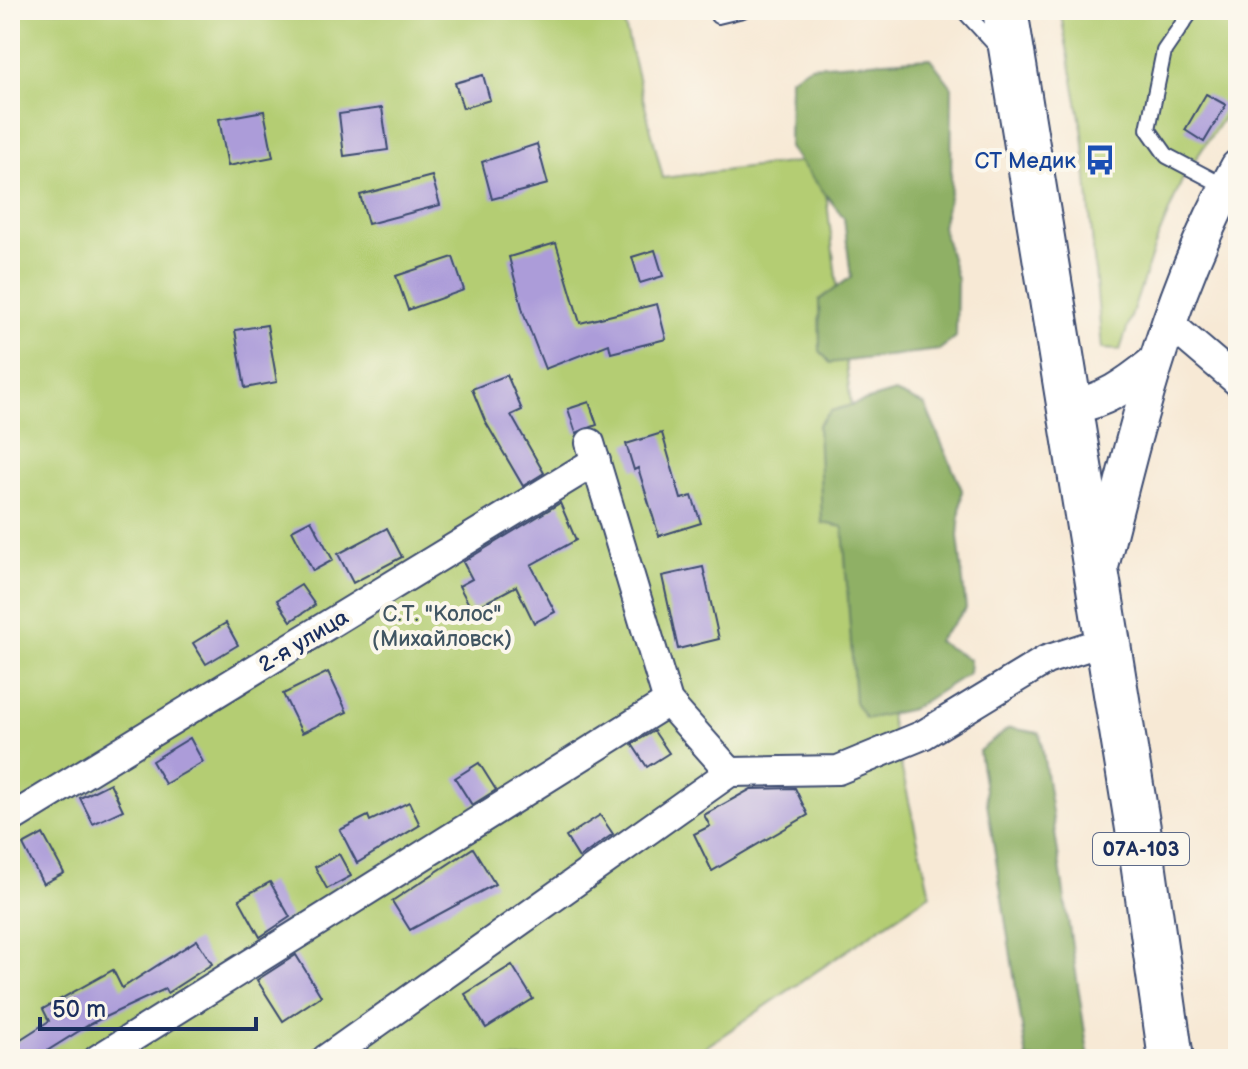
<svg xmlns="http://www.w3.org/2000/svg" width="1248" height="1069" font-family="'Balsamiq Sans',sans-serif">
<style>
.green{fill:#b4cd73;stroke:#687e68;stroke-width:2}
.forest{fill:#8fb065;stroke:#557062;stroke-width:2}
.building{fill:#ac9cd9}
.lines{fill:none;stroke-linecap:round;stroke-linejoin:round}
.service-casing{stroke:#3c4b70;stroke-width:18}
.minor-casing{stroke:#3c4b70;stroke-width:32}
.tertiary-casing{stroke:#3c4b70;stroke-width:38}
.primary-casing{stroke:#3c4b70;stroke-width:48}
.service{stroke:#fff;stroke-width:14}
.minor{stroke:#fff;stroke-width:28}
.tertiary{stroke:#fff;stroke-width:34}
.primary{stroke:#fff;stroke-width:44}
.labels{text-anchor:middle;stroke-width:8;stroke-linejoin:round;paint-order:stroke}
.shield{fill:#fbf7ec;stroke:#5e6b89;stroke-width:2}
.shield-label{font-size:20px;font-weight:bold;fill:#1b2f5e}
.transit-label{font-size:22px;fill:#164399;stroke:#fbf7ec;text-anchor:end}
.park-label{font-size:22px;fill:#415663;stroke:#fbf7ec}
.street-label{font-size:22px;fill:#1b2f5e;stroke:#fbf7ec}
</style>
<rect width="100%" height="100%" fill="#fbf7ec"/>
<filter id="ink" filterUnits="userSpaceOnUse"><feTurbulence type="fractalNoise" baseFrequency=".0125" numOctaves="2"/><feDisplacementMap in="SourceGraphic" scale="16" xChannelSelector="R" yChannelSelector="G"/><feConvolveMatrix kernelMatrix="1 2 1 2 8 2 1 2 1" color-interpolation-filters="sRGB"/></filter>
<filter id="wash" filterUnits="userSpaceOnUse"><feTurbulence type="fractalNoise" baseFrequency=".006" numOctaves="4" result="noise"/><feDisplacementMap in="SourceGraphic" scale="32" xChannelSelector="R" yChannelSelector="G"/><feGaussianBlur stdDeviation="1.8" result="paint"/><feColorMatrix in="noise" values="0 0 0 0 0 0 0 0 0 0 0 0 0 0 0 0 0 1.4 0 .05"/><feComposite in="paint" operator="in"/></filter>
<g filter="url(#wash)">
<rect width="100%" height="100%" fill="#f7e9d5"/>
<g class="green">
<path d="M10 10H621L663 178 822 159 885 695 930 894 688 1059H10Z"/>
<path d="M1060 10H1238V96L1183 178 1155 245 1120 350 1102 349 1083 134Z"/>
</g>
<g class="forest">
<path d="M930 58 952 87 951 189 942 226 957 280 956 337 939 350 830 363 820 351 819 300 851 277 844 218 789 148 790 78 810 66Z"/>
<path d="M895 392 925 405 962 490 958 536 966 609 937 641 970 660 969 673 912 709 866 719 855 702 843 527 822 523 818 425 831 411Z"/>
<path d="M1009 728 1040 733 1089 1059H1027L979 751Z"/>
</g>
<g id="blocks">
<g class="building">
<path d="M483 75 490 100 463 108 455 83Z"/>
<path d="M1206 94 1226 105 1204 142 1185 130Z"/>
<path d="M382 108 388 150 344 156 339 114Z"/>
<path d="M264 111 273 157 228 166 219 119Z"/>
<path d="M537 144 548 184 492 199 482 162Z"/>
<path d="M432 176 440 205 368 224 360 195Z"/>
<path d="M556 243 580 323 657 304 666 339 611 353 609 344 545 369 524 315 509 257Z"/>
<path d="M655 250 663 276 640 283 632 257Z"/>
<path d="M453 257 464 290 408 310 396 276Z"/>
<path d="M267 325 277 382 245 388 235 330Z"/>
<path d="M507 375 522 410 511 415 544 473 523 486 485 421 472 389Z"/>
<path d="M589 402 597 425 576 433 568 409Z"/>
<path d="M662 433 681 499 692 496 701 523 659 536 638 468 634 470 626 444Z"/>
<path d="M560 503 576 540 531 565 555 612 534 623 516 586 472 610 459 586 472 579 463 562Z"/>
<path d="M311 520 333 560 313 571 292 530Z"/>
<path d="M387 528 402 557 353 583 338 554Z"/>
<path d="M703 567 719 639 678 649 662 576Z"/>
<path d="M301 585 315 605 291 621 277 600Z"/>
<path d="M226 623 238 645 206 664 193 643Z"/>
<path d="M328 672 347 712 302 733 283 694Z"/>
<path d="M654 731 669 753 647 767 632 744Z"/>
<path d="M190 738 203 762 165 784 152 761Z"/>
<path d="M479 763 496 790 472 805 455 778Z"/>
<path d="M110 783 123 810 93 824 80 798Z"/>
<path d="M795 788 808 815 712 871 694 834 710 826 704 815 751 789Z"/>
<path d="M409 802 420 825 357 863 340 830 368 816 370 821Z"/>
<path d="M600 815 613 834 579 858 566 837Z"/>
<path d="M43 834 64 873 43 884 23 845Z"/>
<path d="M473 848 495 884 410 930 392 901Z"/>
<path d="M339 854 351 876 327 889 315 867Z"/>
<path d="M270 882 290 917 260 937 239 899Z"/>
<path d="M197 940 212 964 167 993 165 989 92 1023 34 1059H10V1046L49 1021 43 1009 113 970 122 988Z"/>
<path d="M296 955 321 996 283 1021 257 980Z"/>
<path d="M512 965 533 999 486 1028 465 994Z"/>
</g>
</g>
</g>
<g filter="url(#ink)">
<use href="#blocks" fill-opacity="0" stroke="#3c4b70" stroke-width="2"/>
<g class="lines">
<g class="service-casing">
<g id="service">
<path d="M717 10 718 16 743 10"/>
<path d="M963 10 998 48"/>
<path d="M1192 10 1164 51 1148 129 1167 156 1226 187"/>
</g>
</g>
<g class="minor-casing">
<g id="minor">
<path d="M1170 324 1238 382"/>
<path d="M590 443 668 702 730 772 838 770 923 735 1046 660 1108 640"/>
<path d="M10 819 596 461"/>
<path d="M98 1059 668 702"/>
<path d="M326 1059 730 772"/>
</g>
</g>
<g class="tertiary-casing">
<g id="tertiary">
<path d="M1069 407C1104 402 1127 385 1153 364"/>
<path d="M1100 571C1135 433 1167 292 1238 167"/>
</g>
</g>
<g class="primary-casing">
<path id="primary" d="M1005 10 1140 841 1171 1059"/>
</g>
<use href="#service" class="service"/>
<use href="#minor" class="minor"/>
<use href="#tertiary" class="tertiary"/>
<use href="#primary" class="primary"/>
</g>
</g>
<defs>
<g id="bus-bare" transform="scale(2.4)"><path d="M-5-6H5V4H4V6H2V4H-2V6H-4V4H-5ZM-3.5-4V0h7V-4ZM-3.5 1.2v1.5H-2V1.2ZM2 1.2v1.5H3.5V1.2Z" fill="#1a4fb4" stroke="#fbf7ec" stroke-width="2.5" paint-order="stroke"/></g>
</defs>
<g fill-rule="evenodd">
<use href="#bus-bare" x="1100" y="160"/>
</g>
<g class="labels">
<rect class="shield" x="1093" y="833" width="96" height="32" rx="6"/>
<g class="shield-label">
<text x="1141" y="856">07А-103</text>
</g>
<g class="transit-label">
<text x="1076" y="168">СТ Медик</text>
</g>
<g class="park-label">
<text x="442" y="621">С.Т. "Колос"<tspan x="442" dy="25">(Михайловск)</tspan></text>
</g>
<g class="street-label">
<text transform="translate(303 640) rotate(-31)" y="8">2-я улица</text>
</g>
</g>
<rect width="1248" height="1069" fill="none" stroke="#fbf7ec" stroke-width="40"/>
<path d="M40 1017v12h216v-12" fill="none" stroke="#1b2f5e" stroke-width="4"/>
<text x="52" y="1017" font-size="24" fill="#1b2f5e" stroke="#fbf7ec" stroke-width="6" paint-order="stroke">50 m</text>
</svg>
